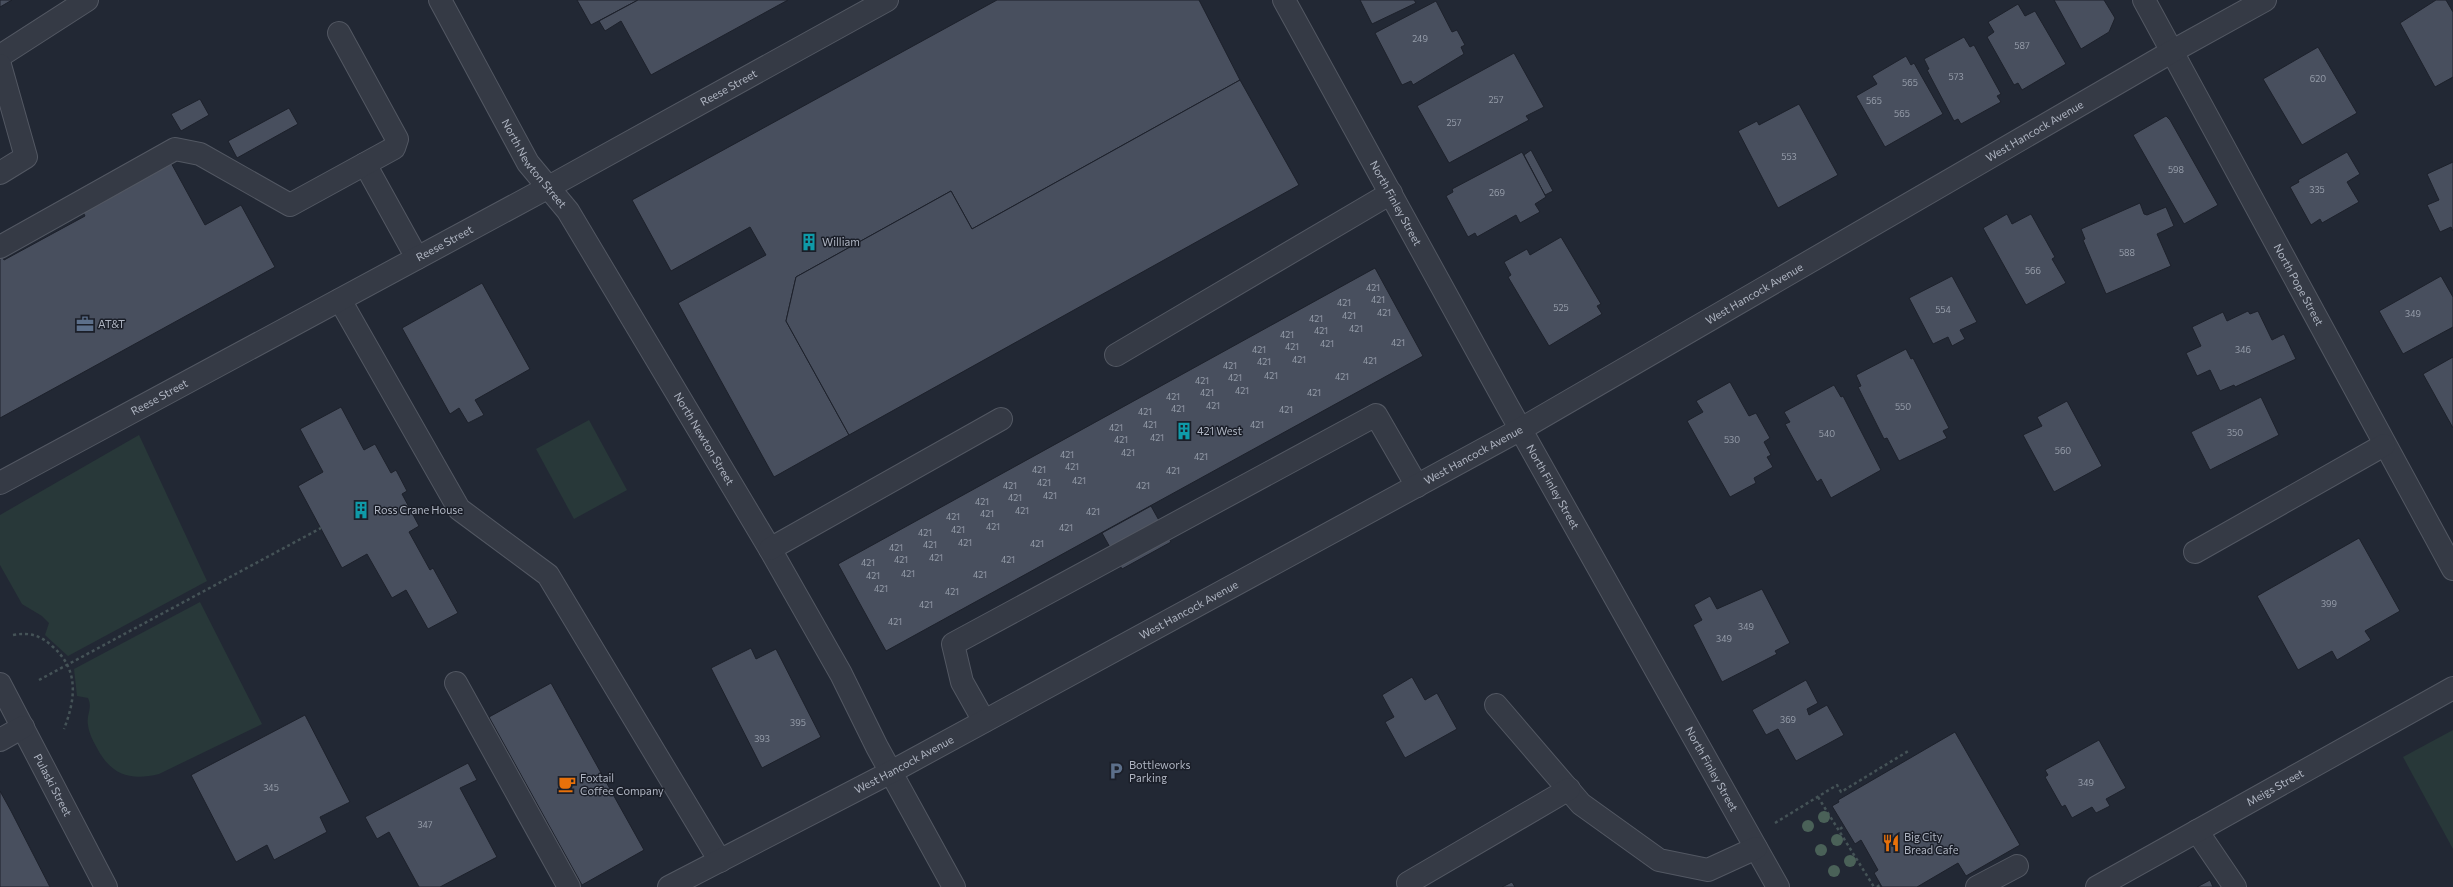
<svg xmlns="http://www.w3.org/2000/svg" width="2453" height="887" font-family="Commissioner,sans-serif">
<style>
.green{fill:#283839}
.building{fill:#484f5e;stroke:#1d212b}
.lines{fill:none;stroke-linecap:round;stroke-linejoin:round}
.minor-casing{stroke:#535863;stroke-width:24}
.path{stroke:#455357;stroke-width:2.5;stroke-dasharray:3 3;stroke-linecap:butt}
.minor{stroke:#353a45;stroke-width:22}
.tree{fill:#4a6158}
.labels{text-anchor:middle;stroke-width:3;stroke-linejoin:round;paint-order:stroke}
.number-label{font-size:9px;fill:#959ca9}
.street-label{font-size:11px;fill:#afb5c2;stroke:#1b1f29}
.poi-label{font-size:11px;fill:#afb5c2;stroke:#1b1f29;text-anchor:start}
</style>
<rect width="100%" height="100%" fill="#222834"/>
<g class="green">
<path d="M589 420 627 490 574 519 536 449Z"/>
<path d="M139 435 207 581 68 656 45 635 49 623 42 616 22 604 0 565V515Z"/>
<path d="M200 602 262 724 159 774C130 781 111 775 97 748 93 741 89 733 88 725 86 714 93 709 88 698L77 696 74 669Z"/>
<path d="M2453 730V849L2403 757Z"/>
</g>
<g class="building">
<path d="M0 0H12L0 7Z"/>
<path d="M577 0H638L591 25Z"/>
<path d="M638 0H788L651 75 621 21 605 31 599 21Z"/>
<path d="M997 0H1199L1240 80 972 229 951 191 796 277 786 321 849 435 774 477 678 303 766 255 750 227 671 271 632 200Z"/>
<path d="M1360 0H1414L1416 3 1372 24Z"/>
<path d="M2054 0H2104L2115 18 2109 32 2081 49Z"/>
<path d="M2436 0H2446L2453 12V77L2435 87 2400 23Z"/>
<path d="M1436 1 1452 32 1457 30 1465 45 1461 47 1464 54 1413 85 1411 81 1402 85 1375 33Z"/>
<path d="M2018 4 2025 16 2035 11 2066 64 2022 90 2018 83 2014 85 1987 37 1994 32 1988 22Z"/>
<path d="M1964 37 1970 47 1974 45 2001 94 1997 96 2001 102 1961 124 1958 119 1954 121 1927 70 1929 69 1924 59Z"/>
<path d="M2318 47 2357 113 2302 145 2263 79Z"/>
<path d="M1514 53 1544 107 1526 116 1529 120 1449 163 1417 106Z"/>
<path d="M1906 56 1911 65 1914 63 1943 114 1885 147 1856 96 1877 84 1872 76Z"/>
<path d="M1240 80 1299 185 849 435 786 321 796 277 951 191 972 229Z"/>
<path d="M200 99 209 115 181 131 171 114Z"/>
<path d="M1799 104 1838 175 1778 208 1738 131 1757 121 1759 125Z"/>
<path d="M289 108 298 124 237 158 228 141Z"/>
<path d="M2166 116 2170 120 2218 205 2184 224 2133 135Z"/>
<path d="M1531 150 1553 191 1545 195 1524 155Z"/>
<path d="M1522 152 1546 197 1535 204 1540 212 1520 223 1516 215 1477 237 1475 233 1468 237 1446 196 1453 192 1452 189Z"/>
<path d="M2347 152 2360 174 2347 182 2359 202 2322 223 2320 219 2311 225 2290 187 2299 182 2298 180Z"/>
<path d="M170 161 205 225 241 205 275 267 0 418V257L2 256 4 260 85 216 82 210Z"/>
<path d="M2453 162V231L2451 227 2440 232 2427 205 2439 200 2427 174Z"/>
<path d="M2140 203 2144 214 2147 215 2166 207 2174 226 2157 234 2171 266 2106 294 2083 240 2085 239 2081 229Z"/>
<path d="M2007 214 2012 224 2031 214 2055 257 2052 259 2066 283 2026 305 1983 228Z"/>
<path d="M1561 237 1601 304 1597 306 1602 314 1549 346 1508 277 1511 275 1504 262 1527 249 1530 255Z"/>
<path d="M1375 268 1423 356 886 651 838 564Z"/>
<path d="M1952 276 1977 322 1960 330 1965 339 1952 346 1948 337 1933 344 1909 298Z"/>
<path d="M2441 276 2453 297V327L2403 354 2379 311Z"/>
<path d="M482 283 530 369 475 400 484 415 468 423 459 408 450 414 402 328Z"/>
<path d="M2248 311 2250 314 2258 311 2272 340 2284 334 2296 359 2235 387 2234 385 2220 391 2210 370 2197 376 2186 353 2201 346 2192 327 2223 312 2227 321Z"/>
<path d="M1906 349 1911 359 1913 358 1949 428 1943 431 1947 438 1899 461 1887 438 1884 439 1858 387 1861 386 1856 375Z"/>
<path d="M2453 357V428L2423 374Z"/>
<path d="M1730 382 1749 416 1756 413 1770 438 1764 442 1771 455 1767 457 1773 467 1754 478 1756 483 1730 497 1687 421 1703 412 1696 401Z"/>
<path d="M1834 385 1841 397 1843 396 1881 470 1831 498 1821 479 1817 482 1785 424 1790 422 1784 412Z"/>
<path d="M2261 397 2279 435 2210 470 2191 432Z"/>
<path d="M2067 401 2102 466 2054 492 2023 435 2042 426 2037 417Z"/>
<path d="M341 407 364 450 375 444 391 473 396 470 407 491 402 494 419 526 409 532 430 570 433 568 458 613 428 629 406 590 392 598 367 554 342 568 298 486 323 472 300 429Z"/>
<path d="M1151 506 1171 542 1122 569 1102 533Z"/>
<path d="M2359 538 2400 611 2365 631 2371 640 2337 660 2332 651 2298 670 2257 596Z"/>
<path d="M1762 589 1790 643 1775 651 1777 654 1722 682 1693 625 1702 620 1694 605 1710 596 1717 609Z"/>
<path d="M751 648 756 659 776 649 821 737 762 768 711 668Z"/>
<path d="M1412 677 1425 700 1437 693 1457 729 1405 758 1385 722 1394 717 1382 695Z"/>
<path d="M1806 680 1818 703 1807 709 1809 715 1827 705 1844 735 1796 761 1778 729 1766 735 1752 710Z"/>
<path d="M551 683 644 850 582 885 489 717Z"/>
<path d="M305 715 350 802 320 817 327 832 274 860 267 845 236 862 191 775Z"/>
<path d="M1955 732 2020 845 1966 876 1958 863 1917 887H1882L1874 873 1878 870 1861 840 1855 844 1832 806 1839 802 1838 800Z"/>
<path d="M2099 740 2126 788 2106 799 2110 806 2096 813 2092 807 2072 818 2065 805 2062 807 2045 777 2048 775 2045 770Z"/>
<path d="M468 763 477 780 460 788 497 857 440 887H419L389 832 377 839 365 817Z"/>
<path d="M0 791 11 811 50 887H0Z"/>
<path d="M2210 880 2213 887H2197Z"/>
<path d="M1512 882 1515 887H1502Z"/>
</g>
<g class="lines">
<g class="minor-casing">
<g id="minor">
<path id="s1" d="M440 0 528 163 568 211 770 549 841 674 877 747 954 887"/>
<path id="s2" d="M1284 0 1508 407 1778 887"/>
<path id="s3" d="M2144 0 2453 569"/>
<path d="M0 56 87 0"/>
<path d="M0 65 26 157 0 173"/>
<path d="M365 164 417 258"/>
<path d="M0 247 175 149 200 154 290 205 394 148 397 139 339 33"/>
<path d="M340 300 459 509 548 575 720 861"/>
<path d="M1116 355 1391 193"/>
<path id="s4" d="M0 483 547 188 887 0"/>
<path d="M770 549 1001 419"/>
<path d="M2195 552 2384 445"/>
<path d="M456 683 569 887"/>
<path id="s5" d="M0 684 106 887"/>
<path d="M1496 705 1581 804 1659 860 1708 870 1756 848"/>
<path d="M984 721 962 682 953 644 1376 415 1417 486"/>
<path d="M0 740 23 727"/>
<path d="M2197 831 2235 887"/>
<path d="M1408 883 1569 789"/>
<path id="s6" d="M669 887 891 772 1521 429 2171 52 2265 0"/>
<path d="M1977 887 2017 866"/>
<path id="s7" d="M2097 887 2453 688"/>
</g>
</g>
<g class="path">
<path d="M13 635C29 632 40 635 52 646 79 669 76 698 64 729"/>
<path d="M39 680 321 528"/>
<path d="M1818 797 1874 887"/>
<path d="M1775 823 1837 785 1841 792 1910 750"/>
<path d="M1840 829 1844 826"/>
<path d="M1877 887 1881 884"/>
</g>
<use href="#minor" class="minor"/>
</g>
<g class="tree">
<circle cx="1824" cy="817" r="6"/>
<circle cx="1808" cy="826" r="6"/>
<circle cx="1837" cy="840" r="6"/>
<circle cx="1821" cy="850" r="6"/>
<circle cx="1850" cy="861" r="6"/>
<circle cx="1834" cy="871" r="6"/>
</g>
<defs>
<g id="building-bare" transform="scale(1.38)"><path d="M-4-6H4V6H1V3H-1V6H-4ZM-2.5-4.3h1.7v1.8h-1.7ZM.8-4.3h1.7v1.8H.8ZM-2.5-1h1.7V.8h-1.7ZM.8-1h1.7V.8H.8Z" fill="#0f9aa8" stroke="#1b1f29" stroke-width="2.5" paint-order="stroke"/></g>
<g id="office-bare" transform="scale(1.38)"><path d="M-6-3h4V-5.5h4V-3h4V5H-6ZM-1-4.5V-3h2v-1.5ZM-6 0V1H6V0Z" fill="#5c6f8a" stroke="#1b1f29" stroke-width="2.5" paint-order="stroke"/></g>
<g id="parking-bare" transform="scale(1.38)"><path d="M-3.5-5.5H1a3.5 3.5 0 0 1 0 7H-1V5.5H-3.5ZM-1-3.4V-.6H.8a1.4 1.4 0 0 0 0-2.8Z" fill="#5c6f8a" stroke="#1b1f29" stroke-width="2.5" paint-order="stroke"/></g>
<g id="cafe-bare" transform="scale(1.38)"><path d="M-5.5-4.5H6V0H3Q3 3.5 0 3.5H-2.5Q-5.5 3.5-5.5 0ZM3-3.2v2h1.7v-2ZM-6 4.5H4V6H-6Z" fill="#e8710a" stroke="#1b1f29" stroke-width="2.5" paint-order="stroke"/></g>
<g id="restaurant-bare" transform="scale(1.38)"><path d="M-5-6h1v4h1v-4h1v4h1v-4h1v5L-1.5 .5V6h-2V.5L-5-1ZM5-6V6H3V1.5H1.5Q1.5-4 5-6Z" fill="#e8710a" stroke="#1b1f29" stroke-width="2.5" paint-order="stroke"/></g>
</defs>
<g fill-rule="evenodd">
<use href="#building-bare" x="809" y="242"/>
<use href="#office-bare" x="85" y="324"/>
<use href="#building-bare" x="1184" y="431"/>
<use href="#building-bare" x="361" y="510"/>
<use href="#parking-bare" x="1116" y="771"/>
<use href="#cafe-bare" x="567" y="784"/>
<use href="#restaurant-bare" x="1891" y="843"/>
</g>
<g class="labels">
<g class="number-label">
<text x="1420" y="42">249</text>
<text x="2022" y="49">587</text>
<text x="1956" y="80">573</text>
<text x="2318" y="82">620</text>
<text x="1910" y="86">565</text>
<text x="1496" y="103">257</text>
<text x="1874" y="104">565</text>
<text x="1902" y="117">565</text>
<text x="1454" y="126">257</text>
<text x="1789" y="160">553</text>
<text x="2176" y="173">598</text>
<text x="2317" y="193">335</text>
<text x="1497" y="196">269</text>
<text x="2127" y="256">588</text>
<text x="2033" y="274">566</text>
<text x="1373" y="291">421</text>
<text x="1378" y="303">421</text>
<text x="1344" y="306">421</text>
<text x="1561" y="311">525</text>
<text x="1943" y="313">554</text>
<text x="1384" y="316">421</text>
<text x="2413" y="317">349</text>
<text x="1349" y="319">421</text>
<text x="1316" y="322">421</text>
<text x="1356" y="332">421</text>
<text x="1321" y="334">421</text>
<text x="1287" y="338">421</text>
<text x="1398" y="346">421</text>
<text x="1327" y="347">421</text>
<text x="1292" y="350">421</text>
<text x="1259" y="353">421</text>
<text x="2243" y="353">346</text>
<text x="1299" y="363">421</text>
<text x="1370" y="364">421</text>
<text x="1264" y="365">421</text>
<text x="1230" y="369">421</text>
<text x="1271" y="379">421</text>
<text x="1342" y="380">421</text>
<text x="1235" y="381">421</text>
<text x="1202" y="384">421</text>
<text x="1242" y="394">421</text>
<text x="1207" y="396">421</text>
<text x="1314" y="396">421</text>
<text x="1173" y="400">421</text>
<text x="1213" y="409">421</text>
<text x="1903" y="410">550</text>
<text x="1178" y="412">421</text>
<text x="1286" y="413">421</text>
<text x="1145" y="415">421</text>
<text x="1150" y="428">421</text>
<text x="1257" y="428">421</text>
<text x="1116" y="431">421</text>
<text x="2235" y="436">350</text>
<text x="1827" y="437">540</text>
<text x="1157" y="441">421</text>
<text x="1121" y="443">421</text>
<text x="1732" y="443">530</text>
<text x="2063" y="454">560</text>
<text x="1128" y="456">421</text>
<text x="1067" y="458">421</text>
<text x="1201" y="460">421</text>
<text x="1072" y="470">421</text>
<text x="1039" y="473">421</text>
<text x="1173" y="474">421</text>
<text x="1079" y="484">421</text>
<text x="1044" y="486">421</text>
<text x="1010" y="489">421</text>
<text x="1143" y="489">421</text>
<text x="1050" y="499">421</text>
<text x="1015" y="501">421</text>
<text x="982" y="505">421</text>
<text x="1022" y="514">421</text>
<text x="1093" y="515">421</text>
<text x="987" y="517">421</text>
<text x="953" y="520">421</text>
<text x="993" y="530">421</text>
<text x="1066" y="531">421</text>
<text x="958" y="533">421</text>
<text x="925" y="536">421</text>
<text x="965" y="546">421</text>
<text x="1037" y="547">421</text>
<text x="930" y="548">421</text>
<text x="896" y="551">421</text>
<text x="936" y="561">421</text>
<text x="901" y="563">421</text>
<text x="1008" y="563">421</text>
<text x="868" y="566">421</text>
<text x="908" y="577">421</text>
<text x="980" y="578">421</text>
<text x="873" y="579">421</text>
<text x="881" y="592">421</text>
<text x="952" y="595">421</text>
<text x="2329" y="607">399</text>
<text x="926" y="608">421</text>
<text x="895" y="625">421</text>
<text x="1746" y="630">349</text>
<text x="1724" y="642">349</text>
<text x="1788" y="723">369</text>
<text x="798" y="726">395</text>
<text x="762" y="742">393</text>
<text x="2086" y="786">349</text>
<text x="271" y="791">345</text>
<text x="425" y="828">347</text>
</g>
<g class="street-label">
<text dy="4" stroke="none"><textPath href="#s4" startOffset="829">Reese Street</textPath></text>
<text dy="4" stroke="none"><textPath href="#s6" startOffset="1561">West Hancock Avenue</textPath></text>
<text dy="4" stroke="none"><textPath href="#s1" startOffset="189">North Newton Street</textPath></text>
<text dy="4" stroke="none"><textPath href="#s2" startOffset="232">North Finley Street</textPath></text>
<text dy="4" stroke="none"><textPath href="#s4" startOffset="505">Reese Street</textPath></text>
<text dy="4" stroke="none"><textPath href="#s3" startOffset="324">North Pope Street</textPath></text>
<text dy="4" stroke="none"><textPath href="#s6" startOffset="1237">West Hancock Avenue</textPath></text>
<text dy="4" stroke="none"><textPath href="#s4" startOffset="181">Reese Street</textPath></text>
<text dy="4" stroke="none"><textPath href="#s1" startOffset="513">North Newton Street</textPath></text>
<text dy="4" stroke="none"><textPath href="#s6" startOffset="913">West Hancock Avenue</textPath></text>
<text dy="4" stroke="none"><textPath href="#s2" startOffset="556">North Finley Street</textPath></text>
<text dy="4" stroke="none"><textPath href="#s6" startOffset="589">West Hancock Avenue</textPath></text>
<text dy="4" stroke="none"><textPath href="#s6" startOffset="265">West Hancock Avenue</textPath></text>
<text dy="4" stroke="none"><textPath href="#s2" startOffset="880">North Finley Street</textPath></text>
<text dy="4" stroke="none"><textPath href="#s5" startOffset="114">Pulaski Street</textPath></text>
<text dy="4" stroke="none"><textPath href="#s7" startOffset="204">Meigs Street</textPath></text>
</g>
<g class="poi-label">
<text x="822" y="246">William</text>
<text x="98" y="328">AT&amp;T</text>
<text x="1197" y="435">421 West</text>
<text x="374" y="514">Ross Crane House</text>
<text x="1129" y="769">Bottleworks<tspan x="1129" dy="13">Parking</tspan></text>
<text x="580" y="782">Foxtail<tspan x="580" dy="13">Coffee Company</tspan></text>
<text x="1904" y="841">Big City<tspan x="1904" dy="13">Bread Cafe</tspan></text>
</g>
</g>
</svg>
